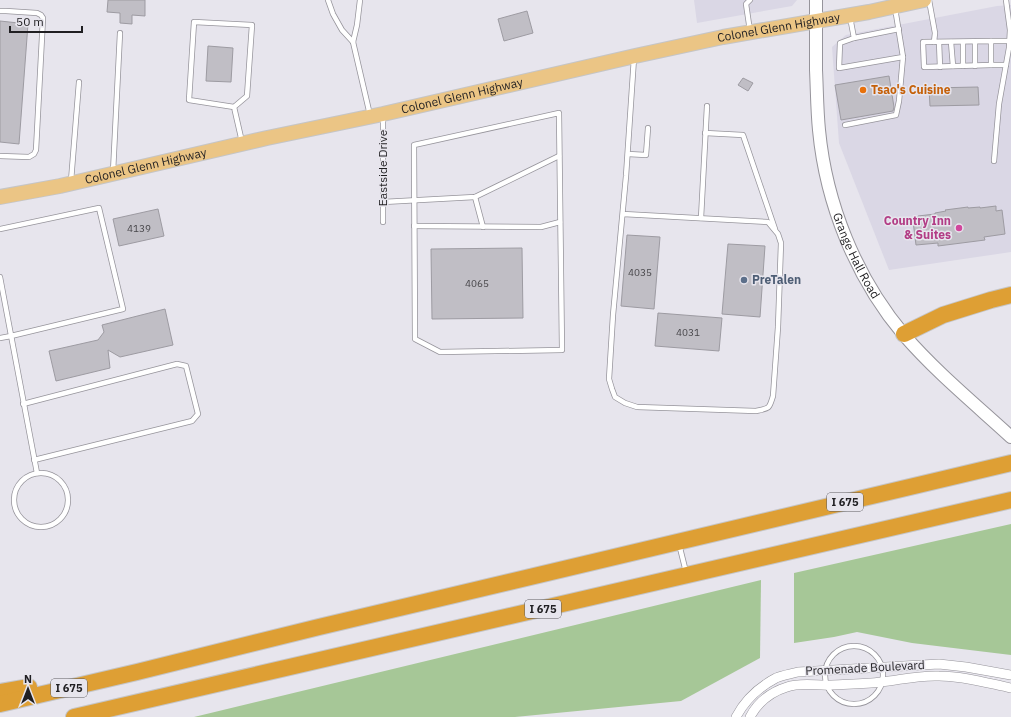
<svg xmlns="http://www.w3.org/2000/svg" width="1011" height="717" font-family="'IBM Plex Sans',sans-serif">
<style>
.built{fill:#dad7e5}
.green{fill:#a6c797}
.building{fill:#c0bec5;stroke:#9d9ba2}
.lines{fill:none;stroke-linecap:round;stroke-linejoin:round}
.lane-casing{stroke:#96949b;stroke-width:6}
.street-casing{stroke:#96949b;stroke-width:10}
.secondary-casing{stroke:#96949b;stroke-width:14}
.primary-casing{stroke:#c5c5c6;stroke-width:16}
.highway-casing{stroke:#c5c5c6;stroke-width:18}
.lane{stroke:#fff;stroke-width:4.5}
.street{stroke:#fff;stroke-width:9}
.secondary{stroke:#fff;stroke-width:12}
.primary{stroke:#ebc585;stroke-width:14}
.highway{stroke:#de9f34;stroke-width:16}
.food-dot{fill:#e8710a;stroke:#e7e5ed;stroke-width:1.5}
.hotel-dot{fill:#d1479c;stroke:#e7e5ed;stroke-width:1.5}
.service-dot{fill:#5c6f8a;stroke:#e7e5ed;stroke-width:1.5}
.labels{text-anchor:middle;stroke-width:3;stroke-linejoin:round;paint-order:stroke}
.number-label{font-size:10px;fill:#48474b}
.shield{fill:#e7e5ed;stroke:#5c5a5f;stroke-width:1}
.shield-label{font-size:11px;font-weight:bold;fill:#201f22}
.street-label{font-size:12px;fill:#201f22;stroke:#e7e5ed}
.food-label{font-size:12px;font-weight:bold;fill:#c56008;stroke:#e7e5ed;text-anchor:start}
.hotel-label{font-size:12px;font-weight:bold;fill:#b23c85;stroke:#e7e5ed;text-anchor:end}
.service-label{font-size:12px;font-weight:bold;fill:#4e5e75;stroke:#e7e5ed;text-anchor:start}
</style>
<rect width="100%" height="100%" fill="#e7e5ed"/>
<g class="built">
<path d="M694 0H797L792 6 697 23Z"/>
<path d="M1011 5V252L889 270 839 143 832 47 846 35 997 6Z"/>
</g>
<g class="green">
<path d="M1011 524V655L912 643 857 632 834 637 794 643V573Z"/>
<path d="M761 580 760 658 681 701 515 717H194Z"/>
</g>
<g class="building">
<path d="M108 0H145V16L132 15V24L120 23V13L107 12Z"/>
<path d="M527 11 533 33 504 41 498 19Z"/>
<path d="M0 21 28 24 19 144 0 142Z"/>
<path d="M208 46 233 48 231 82 206 81Z"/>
<path d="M889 76 894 107 893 111 841 120 835 85Z"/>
<path d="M743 78 753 83 748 91 738 85Z"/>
<path d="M978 87 979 105 930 106 929 88Z"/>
<path d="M996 206V211L1002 210 1005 234 984 237 985 240 938 246V243L916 245 913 221 918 220V216L935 214V213L946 211 945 210 968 207V208L980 207V208Z"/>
<path d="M158 209 164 236 119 246 113 219Z"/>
<path d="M627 235 660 237 654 309 621 306Z"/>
<path d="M728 244 765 246 760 317 722 314Z"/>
<path d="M522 248 523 318 432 319 431 249Z"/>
<path d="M165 309 173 345 120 357 108 350 110 368 56 381 49 351 98 340 104 332 102 325Z"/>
<path d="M658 313 722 318 719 351 655 346Z"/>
</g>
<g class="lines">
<g class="lane-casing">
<g id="lane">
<path d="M328 0 333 14 342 30 353 42"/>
<path d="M360 0 357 25 353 42 370 115"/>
<path d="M929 0 935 33 934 42"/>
<path d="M0 11H6L37 13 41 15 43 18 36 150 34 154 29 157 0 156"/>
<path d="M850 17 854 38 840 43 839 68 903 57 895 8"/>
<path d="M750 31 746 4 750 0"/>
<path d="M854 38 899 29"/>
<path d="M991 41V65L924 67 923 42Z"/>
<path d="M991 41H1009"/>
<path d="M939 42 940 67"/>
<path d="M951 42 953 66"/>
<path d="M963 42V66"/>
<path d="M975 42V66"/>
<path d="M991 65H1006"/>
<path d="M234 107 247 96 252 25 194 22 189 100 234 107 242 142"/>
<path d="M559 113 562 350 440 352 415 339 414 145Z"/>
<path d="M383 116V222"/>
<path d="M845 125 896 115 899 101 903 57"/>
<path d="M705 133 743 135 775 229"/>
<path d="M628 154 646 155 648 128"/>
<path d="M994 161 999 104 1009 48 1010 30 1006 0"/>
<path d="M113 172 120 33"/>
<path d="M71 181 79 82"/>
<path d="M475 197 483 227"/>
<path d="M383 202 475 197 559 156"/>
<path d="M623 214 768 222 778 234 781 243 778 327 773 396C769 409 770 408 756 411L637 407 625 403 615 397 612 389 609 379 613 315 626 176 634 58"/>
<path d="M701 218 707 106"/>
<path d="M414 226 541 227 560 222"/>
<path d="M0 229 99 208 123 309 11 336 0 338"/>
<path d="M0 277 37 473"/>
<path d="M23 404 177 364 186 366 198 414 192 421 34 460"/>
<circle cx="41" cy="500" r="27"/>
<path d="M679 544 686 572"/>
<circle cx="854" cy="675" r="29"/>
</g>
</g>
<g class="street-casing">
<g id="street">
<path d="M736 717C745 700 759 687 776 678 783 675 791 674 798 672L939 664 966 667 1011 675"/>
<path d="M750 717C758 702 771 692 787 687 801 682 817 686 832 685 849 684 865 684 881 682 900 680 919 675 939 676 963 676 987 683 1011 688"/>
</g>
</g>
<g class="secondary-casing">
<g id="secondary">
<path id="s1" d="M816 0C816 23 816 46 816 70 817 90 817 110 819 130 826 204 856 278 904 335 936 372 975 404 1011 437"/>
</g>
</g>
<g class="primary-casing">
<g id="primary">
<path id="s2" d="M0 197 60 186 267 138 383 114 635 56 723 37 869 12 924 0"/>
</g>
</g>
<g class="highway-casing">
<g id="highway">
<path d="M904 334 943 315 991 300 1011 295"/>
<path d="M0 692 29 687"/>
<path d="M0 704 137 672 319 627 1011 463"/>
<path d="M74 717 1011 500"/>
</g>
</g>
<use href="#lane" class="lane"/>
<use href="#street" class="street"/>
<use href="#secondary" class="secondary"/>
<use href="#primary" class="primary"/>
<use href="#highway" class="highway"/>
</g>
<circle class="food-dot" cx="863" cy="90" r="4"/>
<circle class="hotel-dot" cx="959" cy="228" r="4"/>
<circle class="service-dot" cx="744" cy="280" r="4"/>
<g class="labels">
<g class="number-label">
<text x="139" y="232">4139</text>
<text x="640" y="276">4035</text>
<text x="477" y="287">4065</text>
<text x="688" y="336">4031</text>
</g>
<g class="shield">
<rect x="827" y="493" width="36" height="18" rx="3"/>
<rect x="525" y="600" width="36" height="18" rx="3"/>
<rect x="51" y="679" width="36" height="18" rx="3"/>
</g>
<g class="shield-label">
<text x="845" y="506">I 675</text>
<text x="543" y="613">I 675</text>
<text x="69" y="692">I 675</text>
</g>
<g class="street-label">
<text dy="4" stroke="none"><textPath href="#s2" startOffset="797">Colonel Glenn Highway</textPath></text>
<text dy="4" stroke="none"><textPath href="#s2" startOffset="473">Colonel Glenn Highway</textPath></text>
<text dy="4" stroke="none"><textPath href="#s2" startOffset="149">Colonel Glenn Highway</textPath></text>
<text transform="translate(383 168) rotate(-90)" y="4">Eastside Drive</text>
<text dy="4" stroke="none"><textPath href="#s1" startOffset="262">Grange Hall Road</textPath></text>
<text transform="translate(865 668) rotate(-3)" y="4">Promenade Boulevard</text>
</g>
<g class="food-label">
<text x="871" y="94">Tsao's Cuisine</text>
</g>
<g class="hotel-label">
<text x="951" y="225">Country Inn<tspan x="951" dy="14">&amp; Suites</tspan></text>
</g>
<g class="service-label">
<text x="752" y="284">PreTalen</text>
</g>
</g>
<g transform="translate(28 689)" stroke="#e7e5ed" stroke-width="3" paint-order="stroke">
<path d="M0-3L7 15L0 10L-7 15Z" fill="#201f22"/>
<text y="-6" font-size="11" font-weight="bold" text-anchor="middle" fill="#201f22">N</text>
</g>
<path d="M10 26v6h72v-6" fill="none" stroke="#201f22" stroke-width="2"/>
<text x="16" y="26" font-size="12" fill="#201f22" stroke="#e7e5ed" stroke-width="3" paint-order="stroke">50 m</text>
</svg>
